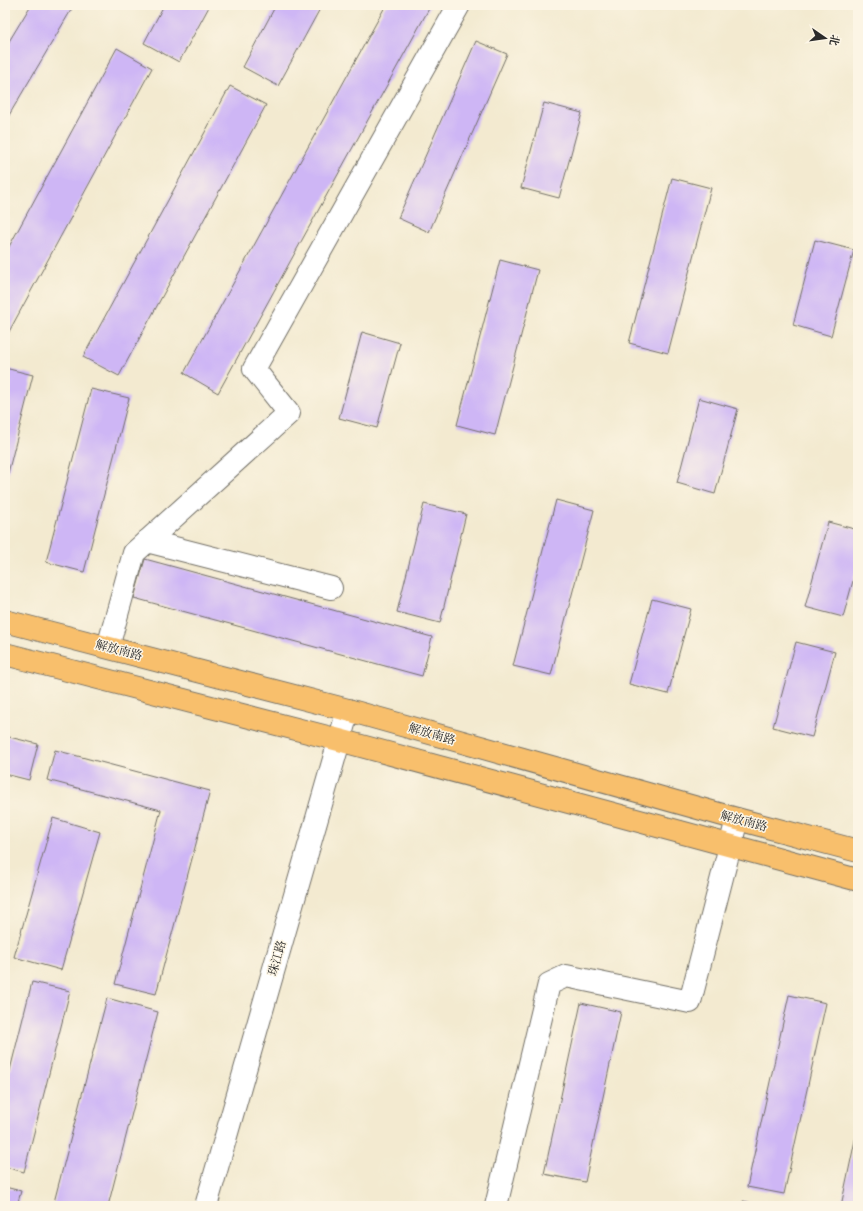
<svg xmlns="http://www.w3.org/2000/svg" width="863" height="1211" font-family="Cardo,'Noto Serif SC',serif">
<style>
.building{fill:#ceb6f5}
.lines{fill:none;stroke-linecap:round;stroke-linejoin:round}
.minor-casing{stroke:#716e65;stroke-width:24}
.major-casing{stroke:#716e65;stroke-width:24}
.minor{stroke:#fff;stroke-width:22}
.major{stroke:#f8bf6c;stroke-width:22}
.labels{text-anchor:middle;stroke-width:3;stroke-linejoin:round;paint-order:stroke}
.street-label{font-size:12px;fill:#2b2b2b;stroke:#fcf5e5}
</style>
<rect width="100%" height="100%" fill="#fcf5e5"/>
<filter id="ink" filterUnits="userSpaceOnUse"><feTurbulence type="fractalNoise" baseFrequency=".025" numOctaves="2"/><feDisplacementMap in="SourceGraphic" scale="8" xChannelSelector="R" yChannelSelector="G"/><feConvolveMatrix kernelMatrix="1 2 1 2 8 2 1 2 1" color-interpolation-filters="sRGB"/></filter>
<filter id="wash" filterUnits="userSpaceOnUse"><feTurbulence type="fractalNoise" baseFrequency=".012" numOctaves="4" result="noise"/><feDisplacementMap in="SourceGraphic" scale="16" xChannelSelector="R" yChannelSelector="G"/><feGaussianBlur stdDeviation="0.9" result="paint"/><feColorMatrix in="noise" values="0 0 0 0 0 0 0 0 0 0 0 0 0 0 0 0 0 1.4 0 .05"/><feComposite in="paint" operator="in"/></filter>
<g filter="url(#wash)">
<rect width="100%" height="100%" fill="#f3ead0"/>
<g id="blocks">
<g class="building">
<path d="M31 5H74L5 122V48Z"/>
<path d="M164 5H210L179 62 144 43Z"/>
<path d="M276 5H322L278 86 243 67Z"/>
<path d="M386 5H431L218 393 184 373Z"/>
<path d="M476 41 507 54 429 232 398 218Z"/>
<path d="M117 48 152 68 5 339V254Z"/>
<path d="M230 86 266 105 119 376 83 357Z"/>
<path d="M544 103 582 113 559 198 521 188Z"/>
<path d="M672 178 711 188 668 353 629 343Z"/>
<path d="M815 240 854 250 831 336 793 325Z"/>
<path d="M500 260 538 270 495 435 457 425Z"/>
<path d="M362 332 400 343 377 428 339 418Z"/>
<path d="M5 368 33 375 6 481H5Z"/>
<path d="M91 389 129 398 84 572 46 562Z"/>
<path d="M699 398 738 409 715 494 677 483Z"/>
<path d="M556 500 594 510 551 675 513 666Z"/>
<path d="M424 504 466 514 440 623 397 612Z"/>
<path d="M828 522 858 530V563L843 617 805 607Z"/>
<path d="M145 559 432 637 422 676 134 598Z"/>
<path d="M652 599 691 609 668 694 629 684Z"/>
<path d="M796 642 835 652 812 737 773 727Z"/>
<path d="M5 736 38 744 29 780 5 774Z"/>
<path d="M55 750 210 791 156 994 115 984 161 810 47 780Z"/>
<path d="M53 818 100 832 61 970 14 957Z"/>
<path d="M32 982 70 991 24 1172 5 1167V1090Z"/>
<path d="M789 995 826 1003 784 1194 747 1187Z"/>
<path d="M107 998 158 1012 108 1206H53Z"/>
<path d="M581 1003 621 1012 585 1182 544 1174Z"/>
<path d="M857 1131 858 1206H841Z"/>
<path d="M5 1187 21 1191 17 1206H5Z"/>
<path d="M743 1201 762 1205 761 1206H742Z"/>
</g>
</g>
</g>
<g filter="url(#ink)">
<use href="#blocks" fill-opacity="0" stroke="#716e65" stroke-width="1"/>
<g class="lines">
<g class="minor-casing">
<g id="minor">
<path d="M147 541 331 588"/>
<path d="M108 647 134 553 289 413 254 369 459 5"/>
<path d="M206 1206 348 710"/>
<path d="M496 1206 549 984 566 976 690 1002 737 819"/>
</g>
</g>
<g class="major-casing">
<g id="major">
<path d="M5 621 348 710 737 819 858 851"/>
<path d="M5 654 339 740 858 880"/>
</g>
</g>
<use href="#minor" class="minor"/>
<use href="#major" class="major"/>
</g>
</g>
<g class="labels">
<g class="street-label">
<text transform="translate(119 650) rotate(15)" y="4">解放南路</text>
<text transform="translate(432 734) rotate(16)" y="4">解放南路</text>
<text transform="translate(744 821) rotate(15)" y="4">解放南路</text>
<text transform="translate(277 958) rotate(-74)" y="4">珠江路</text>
</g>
</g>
<rect width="863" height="1211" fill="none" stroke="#fcf5e5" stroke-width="20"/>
<g transform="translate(825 38) rotate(103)" stroke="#fcf5e5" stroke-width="3" paint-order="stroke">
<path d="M0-3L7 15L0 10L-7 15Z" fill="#2b2b2b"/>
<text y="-6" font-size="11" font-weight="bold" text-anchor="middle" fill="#2b2b2b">北</text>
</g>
</svg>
